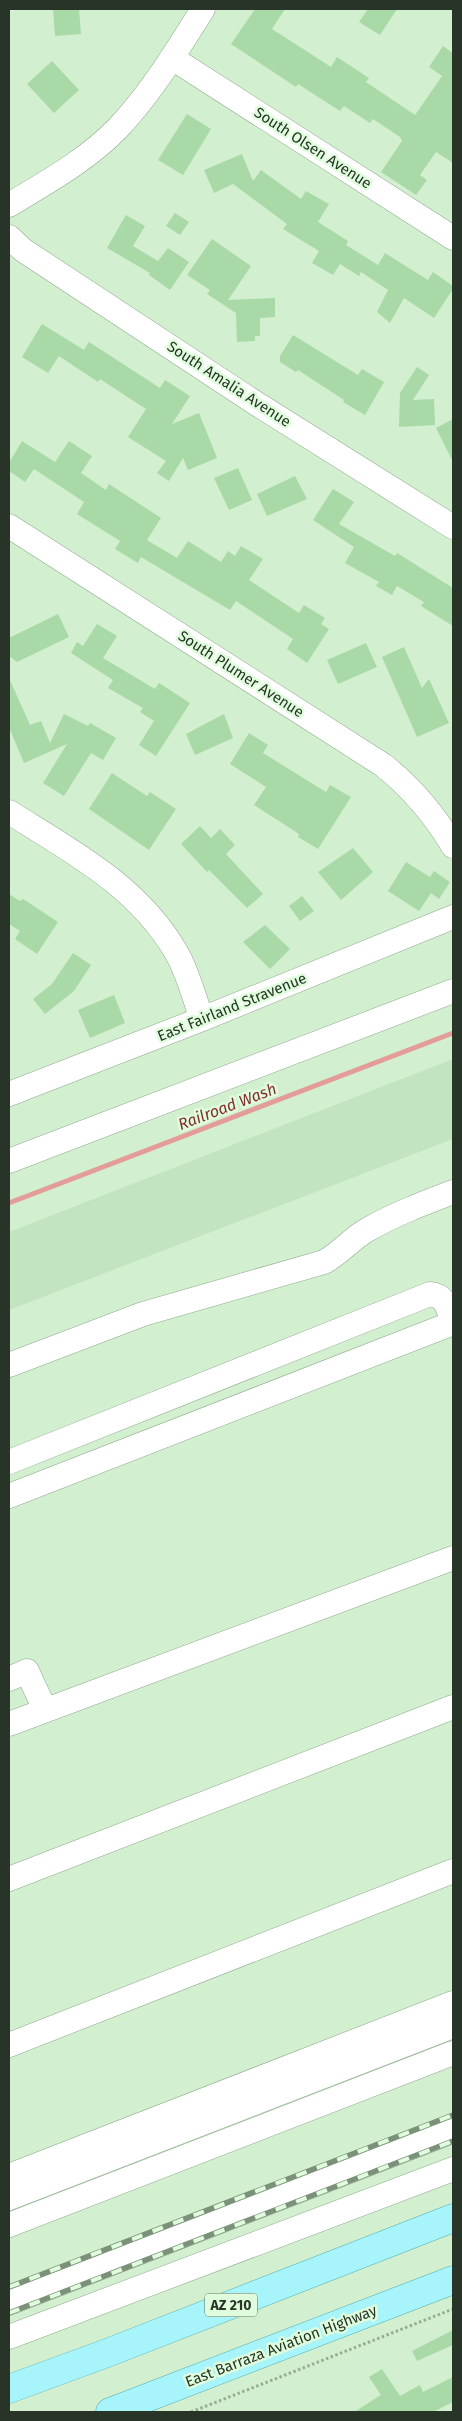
<svg xmlns="http://www.w3.org/2000/svg" width="462" height="2421" font-family="'Fira Sans',sans-serif">
<style>
.built{fill:#c2e5c0}
.lines{fill:none;stroke-linecap:round;stroke-linejoin:round}
.stream{stroke:#e49c98;stroke-width:5}
.building{fill:#a9d9a6}
.minor-casing{stroke:#8daa8b;stroke-width:25}
.major-casing{stroke:#54acb0;stroke-width:29}
.path{stroke:#96ad93;stroke-width:3;stroke-dasharray:2.5 2.5;stroke-linecap:butt}
.minor{stroke:#fff;stroke-width:24}
.major{stroke:#a7f4fb;stroke-width:28}
.rail-casing{stroke:#7c917a;stroke-width:5.5}
.rail{stroke:#dffddc;stroke-width:4;stroke-dasharray:11;stroke-linecap:butt}
.labels{text-anchor:middle;stroke-width:5;stroke-linejoin:round;paint-order:stroke}
.shield{fill:#dffddc;stroke:#5f705d;stroke-width:1}
.shield-label{font-size:14px;font-weight:bold;fill:#283427}
.street-label{font-size:15px;fill:#283427;stroke:#dffddc}
.water-label{font-size:16px;font-style:italic;fill:#832f2f;stroke:#dffddc}
</style>
<rect width="100%" height="100%" fill="#d2f0cf"/>
<path class="built" d="M453 1059V1139L9 1310V1232Z"/>
<g class="lines">
<path class="stream" d="M9 1203 453 1033"/>
</g>
<g class="building">
<path d="M53 9H79L81 34 55 36Z"/>
<path d="M255 9H285L272 29 331 67 337 57 369 78 366 82 415 115 442 76 429 67 443 46 453 53V163L436 152 420 175 427 180 416 195 381 172 402 141 400 137 373 119 370 123 344 106 340 111 298 84 296 87 231 44Z"/>
<path d="M368 9H397L380 35 359 22Z"/>
<path d="M52 61 79 90 54 113 27 84Z"/>
<path d="M187 114 211 129 183 175 158 160Z"/>
<path d="M242 154 253 181 261 170 301 199 306 191 329 204 318 222 348 241 346 245 378 265 385 253 428 280 433 272 453 286V289L434 318 404 298 390 323 377 312 388 290 361 272 359 276 340 264 333 275 312 263 319 251 283 229 287 224 233 184 214 193 204 170Z"/>
<path d="M175 213 189 222 180 235 166 226Z"/>
<path d="M126 215 145 226 133 246 158 261 168 248 189 262 170 290 149 275 150 273 107 248Z"/>
<path d="M212 239 251 266 228 300 275 298V317L260 318V336H255V341L237 342 236 313 207 294 210 290 187 275Z"/>
<path d="M42 324 84 350 89 342 160 388 165 380 190 396 172 424 199 413 217 458 188 470 183 458 169 481 157 473 166 461 128 437 146 409 100 379 98 382 59 356 48 373 22 357Z"/>
<path d="M293 335 358 375 362 369 384 382 365 415 343 402 344 400 298 370 296 372 280 362V356Z"/>
<path d="M417 367 429 375 413 400 434 399 435 425 399 427 400 393Z"/>
<path d="M453 419V462L436 428Z"/>
<path d="M22 441 55 462 69 441 92 456 81 473 106 490 109 484 161 518 147 540 177 558 188 541 221 562 228 551 235 556 241 546 263 559 249 580 299 613 304 605 325 618 321 624 329 629 307 663 287 649 293 639 236 601 230 610 141 557 138 563 115 549 120 541 77 514 84 502 34 469 25 482 9 471V463Z"/>
<path d="M238 468 252 500 229 510 214 478Z"/>
<path d="M295 476 307 499 267 516 257 494Z"/>
<path d="M333 489 354 502 339 524 395 556 397 553 453 588V626L421 606 424 602 397 586 392 595 376 586 379 582 345 563 354 547 313 520Z"/>
<path d="M58 614 69 637 17 662 9 656V638Z"/>
<path d="M97 624 117 636 103 658 155 689 159 683 190 703 156 756 139 745 154 721 140 712 143 708 108 688 113 680 71 653 77 642 83 646Z"/>
<path d="M366 643 377 667 338 684 327 660Z"/>
<path d="M404 647 422 688 429 679 449 723 417 737 382 657Z"/>
<path d="M9 678 30 725 41 721 50 743 64 714 88 726 90 723 116 738 103 760 91 753 64 796 43 783 67 744 24 763 9 727Z"/>
<path d="M224 714 233 738 195 755 186 734Z"/>
<path d="M249 733 268 745 263 753 326 792 330 785 351 797 318 849 298 837 299 834 254 805 266 787 230 764Z"/>
<path d="M112 773 147 796 150 792 176 809 149 850 89 809Z"/>
<path d="M200 826 211 838 220 829 235 845 226 854 263 894 247 908 209 870 207 872 181 844Z"/>
<path d="M353 848 373 872 341 900 318 872Z"/>
<path d="M406 862 430 877 434 871 450 882 439 899 431 893 419 911 388 891Z"/>
<path d="M9 894 20 901 23 899 58 922 37 954 15 939 20 931 9 924Z"/>
<path d="M302 896 314 911 300 921 289 906Z"/>
<path d="M265 925 290 949 270 969 243 942Z"/>
<path d="M73 953 91 965 74 991 45 1014 33 999 52 984Z"/>
<path d="M114 995 125 1023 90 1038 78 1010Z"/>
<path d="M453 2330V2345L417 2361 412 2351Z"/>
<path d="M382 2369 400 2396 420 2385 423 2392 453 2377V2402L433 2412H354L381 2395 369 2377Z"/>
</g>
<g class="lines">
<g class="minor-casing">
<g id="minor">
<path d="M172 58 453 238"/>
<path d="M9 205C47 182 87 160 118 128 152 92 177 50 203 9"/>
<path d="M9 237 23 250 257 404 453 527"/>
<path d="M9 526 383 765C412 788 434 814 453 846"/>
<path d="M9 812C71 851 138 886 176 952 188 972 194 998 202 1019"/>
<path d="M9 1094 202 1019 453 917"/>
<path d="M9 1161 453 991"/>
<path d="M9 1365 143 1314 324 1262C341 1253 351 1239 367 1230 395 1214 424 1203 453 1192"/>
<path d="M9 1462 430 1294C446 1296 447 1307 453 1321"/>
<path d="M9 1496 453 1323"/>
<path d="M9 1679 27 1671 45 1710"/>
<path d="M9 1724 453 1558"/>
<path d="M9 1879 453 1707"/>
<path d="M9 2045 453 1871"/>
<path d="M9 2176 453 2003"/>
<path d="M9 2198 453 2026"/>
<path d="M9 2225 453 2053"/>
<path d="M9 2303 453 2131"/>
<path d="M9 2337 453 2169"/>
</g>
</g>
<g class="major-casing">
<g id="major">
<path d="M9 2389 107 2353 453 2218"/>
<path d="M110 2412 453 2280"/>
</g>
</g>
<path class="path" d="M191 2412 453 2309"/>
<use href="#minor" class="minor"/>
<use href="#major" class="major"/>
<g class="rail-casing">
<g id="rail">
<path d="M9 2287 453 2115"/>
<path d="M9 2313 453 2141"/>
</g>
</g>
<use href="#rail" class="rail"/>
</g>
<g class="labels">
<rect class="shield" x="205" y="2293.5" width="52" height="23" rx="4"/>
<g class="shield-label">
<text x="231" y="2310">AZ 210</text>
</g>
<g class="street-label">
<text transform="translate(313 148) rotate(33)" y="5">South Olsen Avenue</text>
<text transform="translate(229 384) rotate(33)" y="5">South Amalia Avenue</text>
<text transform="translate(241 674) rotate(33)" y="5">South Plumer Avenue</text>
<text transform="translate(232 1007) rotate(-22)" y="5">East Fairland Stravenue</text>
<text transform="translate(281 2346) rotate(-21)" y="5">East Barraza Aviation Highway</text>
</g>
<g class="water-label">
<text transform="translate(227 1106) rotate(-21)" y="6">Railroad Wash</text>
</g>
</g>
<rect width="462" height="2421" fill="none" stroke="#283427" stroke-width="20"/>
</svg>
